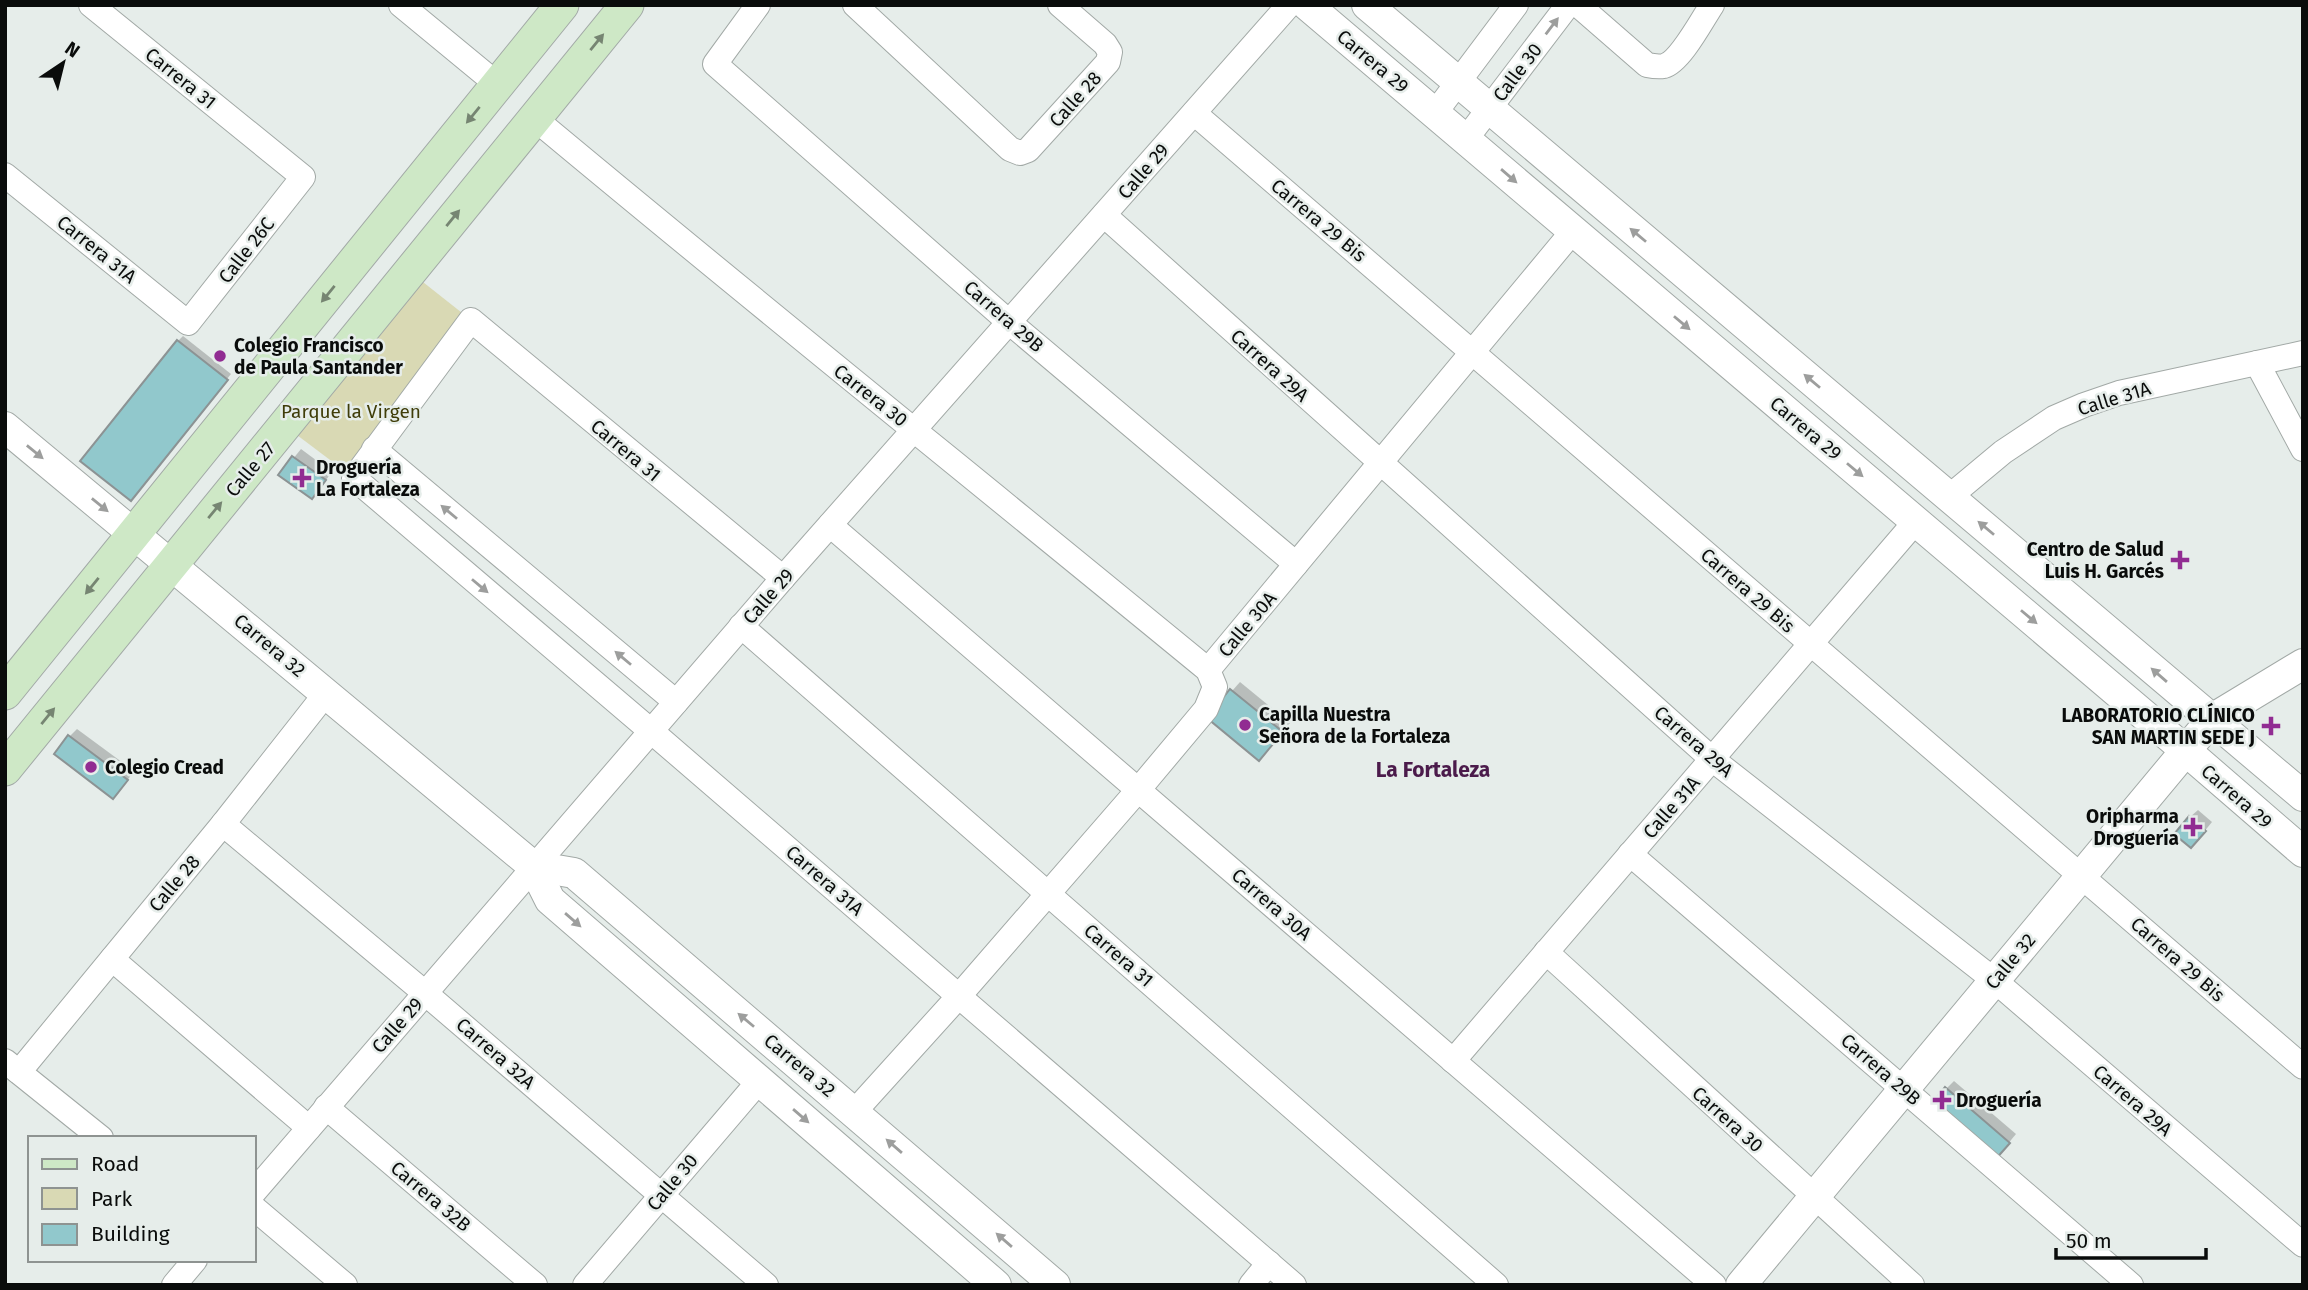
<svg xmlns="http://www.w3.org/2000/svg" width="2308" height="1290" font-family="'Fira Sans',sans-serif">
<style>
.green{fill:#d9d9b4}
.shadow{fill:#0003}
.building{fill:#91c8cc;stroke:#8c9394;stroke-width:2}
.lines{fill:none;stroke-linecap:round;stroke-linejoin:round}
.minor-casing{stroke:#a2a9a6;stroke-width:26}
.tertiary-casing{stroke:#a2a9a6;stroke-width:32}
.secondary-casing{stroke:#a2a9a6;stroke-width:35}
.minor{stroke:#fff;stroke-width:24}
.tertiary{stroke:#fff;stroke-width:30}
.secondary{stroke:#cee8c6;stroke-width:33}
.oneway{fill:#9d9e9d}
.oneway2{fill:#768572}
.poi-dot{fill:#912c92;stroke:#e6edea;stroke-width:2.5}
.labels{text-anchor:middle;stroke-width:5;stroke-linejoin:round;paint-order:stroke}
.street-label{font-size:19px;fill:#0a0c0b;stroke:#e6edea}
.poi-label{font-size:19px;font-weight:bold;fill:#0a0c0b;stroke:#e6edea;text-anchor:start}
.park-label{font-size:19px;fill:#3f3d09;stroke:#e6edea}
.neighbourhood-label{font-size:21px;font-weight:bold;fill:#4b1b4b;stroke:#e6edea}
</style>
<rect width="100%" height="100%" fill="#e6edea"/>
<path class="green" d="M409 271 471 320 354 478 285 426Z"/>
<g class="shadow">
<path d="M183 336 231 374 135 494 178 341Z"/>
<path d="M301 449 332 472 319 489 280 475Z"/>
<path d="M1240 682 1290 723 1267 750 1209 717Z"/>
<path d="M77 729 134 771 121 789 70 736Z"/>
<path d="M2198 810 2212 822 2199 838 2190 817Z"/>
<path d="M1954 1081 2016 1134 2002 1151 1946 1089Z"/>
</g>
<g class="building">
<path d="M177 340 228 380 131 501 80 461Z"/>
<path d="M292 456 326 480 312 499 278 475Z"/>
<path d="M1230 689 1283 732 1259 761 1207 718Z"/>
<path d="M68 735 128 780 113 799 54 754Z"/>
<path d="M2189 816 2206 831 2191 848 2174 834Z"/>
<path d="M1945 1087 2010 1143 1994 1161 1930 1106Z"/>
</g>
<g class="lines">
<g class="minor-casing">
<g id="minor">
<path d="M401 5 498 85"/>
<path d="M758 5 715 64 1009 322 1296 564"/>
<path d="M855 5 1010 149 1020 153 1028 150 1108 62 1110 52 1105 44 1060 5"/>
<path d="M1578 5 1647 65C1652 66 1658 67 1664 66 1680 62 1702 20 1712 5"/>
<path d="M1194 113 2303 1067"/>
<path d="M1435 113 1516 5"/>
<path d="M534 118C757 304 984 486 1208 670L1215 687 1206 709 1139 789 959 996 855 1111"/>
<path d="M1466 139 1568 5"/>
<path d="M5 175 188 323 303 177 91 5"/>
<path d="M1104 215 1712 759 1994 980 2303 1245"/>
<path d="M2257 363 2303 449"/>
<path d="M374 449 676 702"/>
<path d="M1949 497 2003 452 2054 418 2084 405 2119 393 2303 353"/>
<path d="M830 525 1714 1285"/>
<path d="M783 578 471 320 354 478 651 731 1294 1285"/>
<path d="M741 626 1496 1285"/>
<path d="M1208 670 1573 231"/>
<path d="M223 824 425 993 766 1285"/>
<path d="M1630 854 2131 1285"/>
<path d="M1546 952 1912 1285"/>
<path d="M112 959 309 1128"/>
<path d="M5 1061 101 1138"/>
<path d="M1453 1061 1916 521"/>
<path d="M19 1072 223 824 327 692"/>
<path d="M326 1107 535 1285"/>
<path d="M254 1192 783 578 1289 5"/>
<path d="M254 1208 345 1285"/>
<path d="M174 1285 195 1260"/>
<path d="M585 1285 760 1080"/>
<path d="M1251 1285 1269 1263"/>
</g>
</g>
<g class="tertiary-casing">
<g id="tertiary">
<path d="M1307 5 2170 737 2303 852"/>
<path d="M1367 5 2303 796"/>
<path d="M5 427 533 866 550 900 996 1285"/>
<path d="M533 866 574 873 1055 1285"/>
<path d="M1741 1285 2212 719 2303 664"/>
</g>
</g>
<g class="secondary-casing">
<g id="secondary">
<path d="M5 693 562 5"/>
<path d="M5 769 627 5"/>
</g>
</g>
<use href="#minor" class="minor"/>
<use href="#tertiary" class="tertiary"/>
<use href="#secondary" class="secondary"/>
</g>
<defs><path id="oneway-solid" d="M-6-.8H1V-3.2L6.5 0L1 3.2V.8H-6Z" transform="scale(1.75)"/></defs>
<g class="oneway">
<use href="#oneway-solid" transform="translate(1552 26) rotate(-53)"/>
<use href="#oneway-solid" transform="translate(1509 176) rotate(41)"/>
<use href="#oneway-solid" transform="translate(1638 235) rotate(-140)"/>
<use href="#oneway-solid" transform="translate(1682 323) rotate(40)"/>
<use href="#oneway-solid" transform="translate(1812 381) rotate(-140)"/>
<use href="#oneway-solid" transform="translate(35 452) rotate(39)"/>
<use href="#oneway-solid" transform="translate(1855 470) rotate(40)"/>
<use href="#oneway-solid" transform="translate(100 505) rotate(39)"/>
<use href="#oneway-solid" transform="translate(449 512) rotate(-140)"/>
<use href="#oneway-solid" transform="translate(1986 528) rotate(-140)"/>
<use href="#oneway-solid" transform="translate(480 586) rotate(40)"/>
<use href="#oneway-solid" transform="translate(2029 617) rotate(40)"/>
<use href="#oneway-solid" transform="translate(623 658) rotate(-140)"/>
<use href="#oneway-solid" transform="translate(2159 675) rotate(-139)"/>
<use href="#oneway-solid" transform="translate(573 920) rotate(41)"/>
<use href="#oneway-solid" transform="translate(746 1020) rotate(-140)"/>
<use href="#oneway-solid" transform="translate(801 1116) rotate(41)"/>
<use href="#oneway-solid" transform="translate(894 1146) rotate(-139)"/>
<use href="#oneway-solid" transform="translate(1004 1240) rotate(-139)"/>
</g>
<g class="oneway2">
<use href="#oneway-solid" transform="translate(597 42) rotate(-51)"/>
<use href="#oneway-solid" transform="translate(473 115) rotate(129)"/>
<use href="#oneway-solid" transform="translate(453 218) rotate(-51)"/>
<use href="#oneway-solid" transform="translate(328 294) rotate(129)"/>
<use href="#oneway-solid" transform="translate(215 510) rotate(-50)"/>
<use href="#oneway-solid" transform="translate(92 586) rotate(129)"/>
<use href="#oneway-solid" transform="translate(48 716) rotate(-51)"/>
</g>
<g class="poi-dot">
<circle cx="220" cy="356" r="7"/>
<path d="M298.5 467.5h7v7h7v7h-7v7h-7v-7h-7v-7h7z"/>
<path d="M2176.5 549.5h7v7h7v7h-7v7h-7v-7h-7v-7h7z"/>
<circle cx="1245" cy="725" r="7"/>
<path d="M2267.5 715.5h7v7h7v7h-7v7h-7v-7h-7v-7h7z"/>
<circle cx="91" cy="767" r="7"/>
<path d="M2189.5 816.5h7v7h7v7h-7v7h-7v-7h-7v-7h7z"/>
<path d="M1938.5 1089.5h7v7h7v7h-7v7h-7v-7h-7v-7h7z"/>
</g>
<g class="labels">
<g class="street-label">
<text transform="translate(1373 61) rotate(40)" y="7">Carrera 29</text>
<text transform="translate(1517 72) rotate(-53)" y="7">Calle 30</text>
<text transform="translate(181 78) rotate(39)" y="7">Carrera 31</text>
<text transform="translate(1075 99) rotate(-48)" y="7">Calle 28</text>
<text transform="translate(1143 171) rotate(-49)" y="7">Calle 29</text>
<text transform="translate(1319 220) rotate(40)" y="7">Carrera 29 Bis</text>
<text transform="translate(97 249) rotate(39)" y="7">Carrera 31A</text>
<text transform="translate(246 250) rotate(-52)" y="7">Calle 26C</text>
<text transform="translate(1004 316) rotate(41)" y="7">Carrera 29B</text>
<text transform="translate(1270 365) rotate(42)" y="7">Carrera 29A</text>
<text transform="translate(871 395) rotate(38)" y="7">Carrera 30</text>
<text transform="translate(2114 398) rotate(-17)" y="7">Calle 31A</text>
<text transform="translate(1806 428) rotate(40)" y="7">Carrera 29</text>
<text transform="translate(626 450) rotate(40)" y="7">Carrera 31</text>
<text transform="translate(250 469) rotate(-50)" y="7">Calle 27</text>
<text transform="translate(1748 590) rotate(41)" y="7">Carrera 29 Bis</text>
<text transform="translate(768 596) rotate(-49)" y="7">Calle 29</text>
<text transform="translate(1247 624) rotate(-50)" y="7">Calle 30A</text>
<text transform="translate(270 645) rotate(40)" y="7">Carrera 32</text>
<text transform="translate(1694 741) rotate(41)" y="7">Carrera 29A</text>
<text transform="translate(2237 796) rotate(41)" y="7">Carrera 29</text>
<text transform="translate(1671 807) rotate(-49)" y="7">Calle 31A</text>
<text transform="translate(825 880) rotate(41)" y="7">Carrera 31A</text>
<text transform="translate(174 883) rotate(-50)" y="7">Calle 28</text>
<text transform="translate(1272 904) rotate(41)" y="7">Carrera 30A</text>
<text transform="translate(1119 955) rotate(41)" y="7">Carrera 31</text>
<text transform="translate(2178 959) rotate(41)" y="7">Carrera 29 Bis</text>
<text transform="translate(2010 961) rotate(-50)" y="7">Calle 32</text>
<text transform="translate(397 1025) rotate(-49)" y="7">Calle 29</text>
<text transform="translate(496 1053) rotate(41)" y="7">Carrera 32A</text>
<text transform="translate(800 1065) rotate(40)" y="7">Carrera 32</text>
<text transform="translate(1881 1069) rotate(41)" y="7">Carrera 29B</text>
<text transform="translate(2133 1100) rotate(41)" y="7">Carrera 29A</text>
<text transform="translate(1728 1119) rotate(42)" y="7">Carrera 30</text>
<text transform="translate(672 1182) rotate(-50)" y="7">Calle 30</text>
<text transform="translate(431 1196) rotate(40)" y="7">Carrera 32B</text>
</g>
<g class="poi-label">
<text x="234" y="352">Colegio Francisco<tspan x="234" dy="22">de Paula Santander</tspan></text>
<text x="316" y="474">Droguería<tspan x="316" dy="22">La Fortaleza</tspan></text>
<text x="2164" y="556" text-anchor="end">Centro de Salud<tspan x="2164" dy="22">Luis H. Garcés</tspan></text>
<text x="1259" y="721">Capilla Nuestra<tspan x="1259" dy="22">Señora de la Fortaleza</tspan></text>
<text x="2255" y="722" text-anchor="end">LABORATORIO CLÍNICO<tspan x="2255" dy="22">SAN MARTIN SEDE J</tspan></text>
<text x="105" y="774">Colegio Cread</text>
<text x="2179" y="823" text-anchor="end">Oripharma<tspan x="2179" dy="22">Droguería</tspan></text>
<text x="1956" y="1107">Droguería</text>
</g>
<g class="park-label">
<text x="351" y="418">Parque la Virgen</text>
</g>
<g class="neighbourhood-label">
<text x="1433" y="777">La Fortaleza</text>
</g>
</g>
<rect width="2308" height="1290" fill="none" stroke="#0a0c0b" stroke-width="14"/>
<rect x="28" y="1136" width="228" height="126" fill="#e6edea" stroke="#8e9391" stroke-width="2"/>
<rect x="42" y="1159" width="35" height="10" fill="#cee8c6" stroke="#8e9391" stroke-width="2"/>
<text x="91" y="1171" font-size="21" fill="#0a0c0b">Road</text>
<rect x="42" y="1188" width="35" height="21" fill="#d9d9b4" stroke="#8e9391" stroke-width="2"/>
<text x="91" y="1206" font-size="21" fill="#0a0c0b">Park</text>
<rect x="42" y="1224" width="35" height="21" fill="#91c8cc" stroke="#8e9391" stroke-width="2"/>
<text x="91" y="1241" font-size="21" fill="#0a0c0b">Building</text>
<g transform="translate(63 63) rotate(35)" stroke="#e6edea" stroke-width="5" paint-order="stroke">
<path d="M0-5L12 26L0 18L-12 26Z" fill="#0a0c0b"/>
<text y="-10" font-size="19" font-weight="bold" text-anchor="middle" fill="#0a0c0b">N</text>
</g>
<path d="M2056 1248v10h150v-10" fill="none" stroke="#0a0c0b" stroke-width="3.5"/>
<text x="2066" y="1248" font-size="21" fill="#0a0c0b" stroke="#e6edea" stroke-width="5" paint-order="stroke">50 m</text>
</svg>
